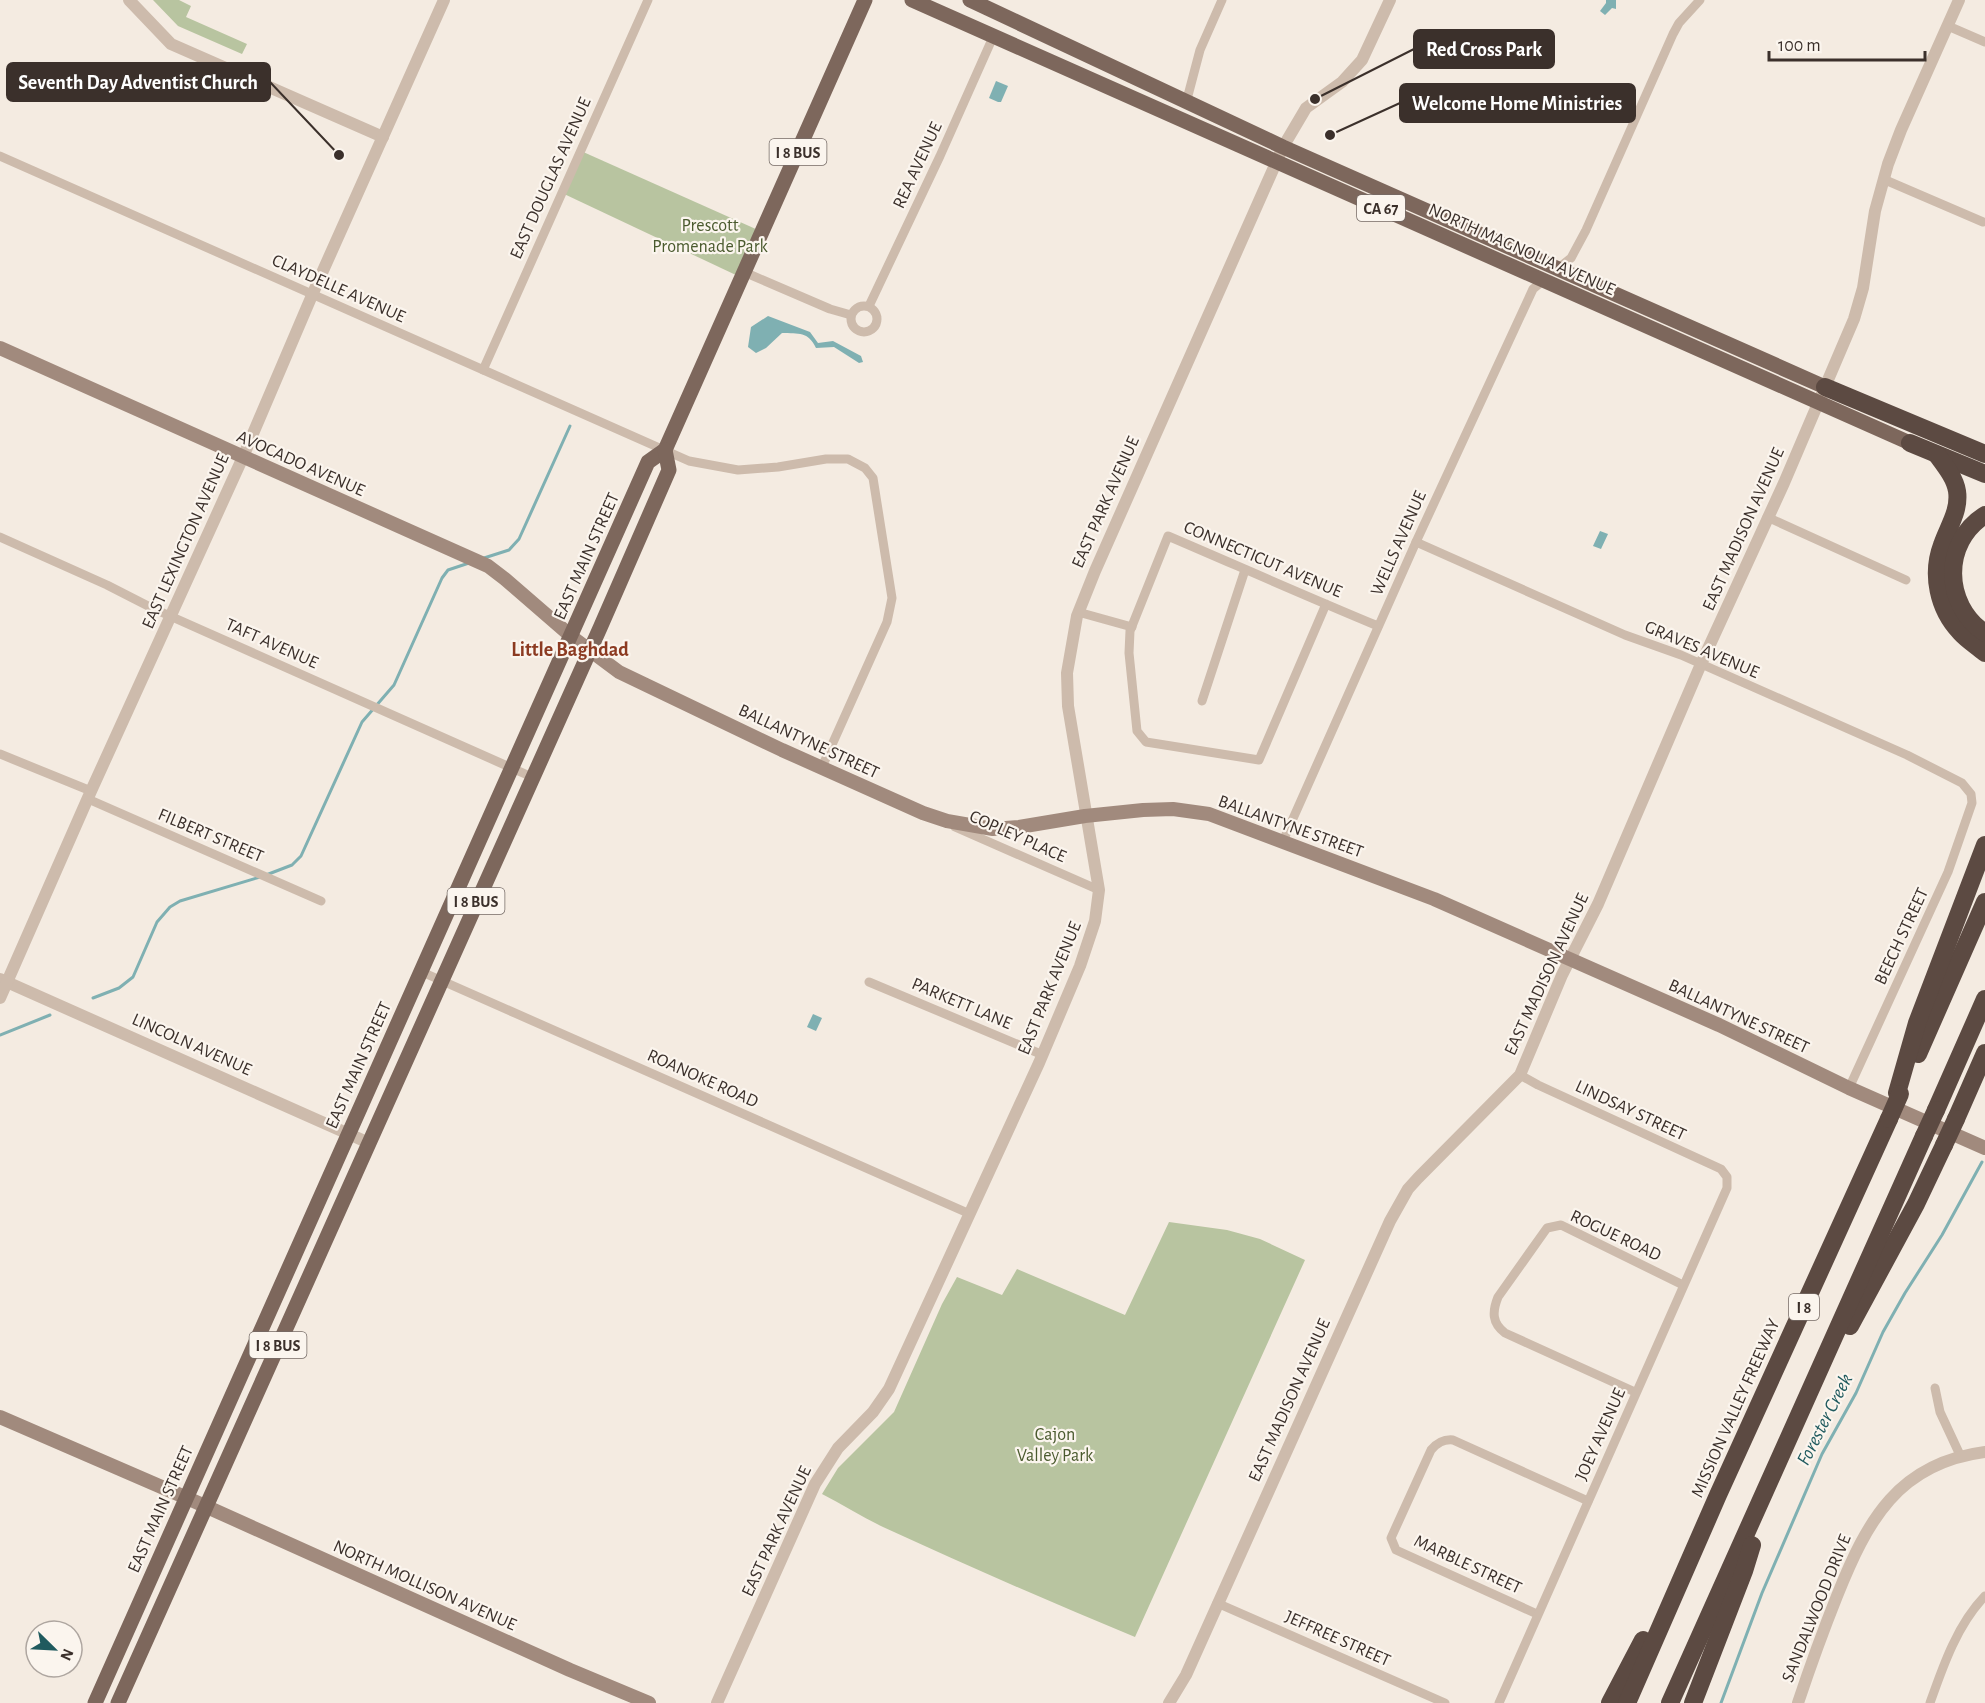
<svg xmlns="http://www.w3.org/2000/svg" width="1985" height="1703" font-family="'Alegreya Sans',sans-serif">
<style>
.green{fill:#b8c4a0}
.water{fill:#7fb0b2}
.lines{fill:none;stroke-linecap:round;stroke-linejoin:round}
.stream{stroke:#7fb0b2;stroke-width:3}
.minor{stroke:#cdbbac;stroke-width:9}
.tertiary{stroke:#cdbbac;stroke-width:12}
.secondary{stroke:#a18a7d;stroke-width:14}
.primary{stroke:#7d675c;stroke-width:15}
.motorway{stroke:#5c4a42;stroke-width:18}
.motorway-bridge{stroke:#5c4a42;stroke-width:18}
.labels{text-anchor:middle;stroke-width:4.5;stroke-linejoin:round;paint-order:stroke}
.shield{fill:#fbf5ee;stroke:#756b66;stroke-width:1.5}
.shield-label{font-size:16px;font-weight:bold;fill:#3b302b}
.street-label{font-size:18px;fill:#3b302b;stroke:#fbf5ee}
.park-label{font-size:18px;fill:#4a5a2e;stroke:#fbf5ee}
.neighbourhood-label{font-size:20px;font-weight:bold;fill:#8c3b22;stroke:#fbf5ee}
.water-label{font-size:20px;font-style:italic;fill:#1f5a5e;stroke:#fbf5ee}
.leader{fill:none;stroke:#3b302b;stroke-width:2}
.callout-dot{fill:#3b302b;stroke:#fbf5ee;stroke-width:2}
.callout{fill:#3b302b;stroke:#3b302b;stroke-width:2}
.callout-label{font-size:20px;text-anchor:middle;font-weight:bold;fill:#fff}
</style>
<rect width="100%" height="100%" fill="#f4ebe1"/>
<g class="green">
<path d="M153 0H179L191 6 186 17 247 44 242 54 178 26Z"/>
<path d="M581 151 758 230 738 276 562 193Z"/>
<path d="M1169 1222 1227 1230 1260 1239 1305 1260 1135 1637C1050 1602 966 1565 883 1527 862 1517 842 1504 822 1494L838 1468 894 1412 942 1304 957 1277 1002 1295 1017 1269 1125 1315Z"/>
</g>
<g class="water">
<path d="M1606 0H1616V9L1612 8 1605 15 1600 11 1606 3Z"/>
<path d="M996 81 1008 86 1001 102H998L989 98Z"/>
<path d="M768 316 810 332 818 343 833 341 861 356 863 362 859 363 834 347 816 348C808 331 799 334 782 333L766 348 756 353 748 347 751 327Z"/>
<path d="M1600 531 1608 534 1601 549 1593 546Z"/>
<path d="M813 1014 822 1018 816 1031 807 1027Z"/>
</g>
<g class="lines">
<g class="stream">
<path d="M484 558 509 550 519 539 570 426"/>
<path d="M266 875 292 865 301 856 362 722 394 685 442 578 448 570 469 563"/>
<path d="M93 998 119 988 133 977 157 922 170 907 180 901 260 877"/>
<path d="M0 1035 50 1015"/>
<path d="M1721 1703 1762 1593 1822 1454 1856 1393 1883 1332 1905 1293 1942 1235 1982 1162"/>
</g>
<g class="minor">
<path d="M1948 26 1985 42"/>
<path d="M1186 103 1200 50 1222 0"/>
<path d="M0 156 689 461 738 470 778 467 826 459H848L865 468 873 478 892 598 887 622 822 767"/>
<path d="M1883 179 1983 222"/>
<path d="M1556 270 1571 258 1586 230 1673 34 1679 23 1700 0"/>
<path d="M744 272 830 309 851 315"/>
<path d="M869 306 940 156 993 37"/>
<circle cx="864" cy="319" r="13"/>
<path d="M483 370 648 0"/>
<path d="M1767 517 1906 580"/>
<path d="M0 537 107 585 152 608 532 777"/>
<path d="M1416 542 1625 635 1681 655 1907 755 1962 783 1971 794 1972 803 1948 872 1849 1088"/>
<path d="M1326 604 1259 760 1146 742 1137 731 1129 653 1130 631 1168 536C1238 566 1308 597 1378 626"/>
<path d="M1078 612 1132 627"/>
<path d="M1202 701 1245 570"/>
<path d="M0 754 91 791"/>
<path d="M88 799 321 901"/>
<path d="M955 827 1099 890"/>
<path d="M1283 841 1416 542 1533 289 1545 279"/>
<path d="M422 972 970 1214"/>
<path d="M869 982 1043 1055"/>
<path d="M1935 1388 1940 1412 1960 1455"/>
<path d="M1635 1392 1505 1333C1492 1323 1492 1312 1498 1297L1547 1228 1561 1225 1683 1285"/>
<path d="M1217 1603 1445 1703"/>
<path d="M1537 1614 1396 1550 1391 1538 1431 1450C1437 1443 1443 1439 1453 1440L1588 1501"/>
<path d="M1499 1703 1727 1188V1177L1721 1169 1538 1085 1520 1075"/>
<path d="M1930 1703C1943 1666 1957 1625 1985 1596"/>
</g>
<g class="tertiary">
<path d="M129 0 171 44 383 137"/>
<path d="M0 979 369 1143"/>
<path d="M0 998 91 791 243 457 313 293 444 0"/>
<path d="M717 1703 815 1484 838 1448 873 1412 889 1389 1039 1063 1080 966 1095 921 1099 890 1068 706 1067 673 1077 616 1095 571 1283 147 1306 108 1342 82 1362 60 1390 0"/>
<path d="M1169 1703 1186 1675 1390 1221 1408 1189 1418 1178 1520 1075 1562 975 1598 904 1701 664 1784 483 1854 319 1863 288 1875 211 1888 164 1901 130 1959 0"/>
<path d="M1798 1703C1810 1667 1823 1631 1837 1596 1867 1521 1898 1463 1985 1452"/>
</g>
<g class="secondary">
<path d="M0 348 488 566 505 579 572 637 619 672 782 750 923 813 947 821 993 829 1019 827 1085 816 1143 810 1173 809 1209 814 1434 899 1719 1025 1849 1088 1985 1148"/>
<path d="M0 1417 187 1498 570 1670 649 1703"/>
</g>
<g class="primary">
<path d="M912 0 1910 443"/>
<path d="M970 0 1283 147 1825 387"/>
<path d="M95 1703 648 462 665 450 865 0"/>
<path d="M118 1703 600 628 669 470 665 450"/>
</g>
<g class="motorway">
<path d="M1825 387 1985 454"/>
<path d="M1910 443 1985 474"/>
<path d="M1937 455C1945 466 1955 478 1957 491 1960 511 1948 527 1942 545 1931 574 1938 609 1960 632 1967 640 1977 646 1985 653"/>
<path d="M1985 515C1942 542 1943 605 1985 633"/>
<path d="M1918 1054 1985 902"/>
<path d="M1897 1093 1917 1023 1985 845"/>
<path d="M1936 1110 1985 999"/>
<path d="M1956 1119 1985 1053"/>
<path d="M1850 1326 1916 1204 1944 1145"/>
<path d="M1610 1703 1643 1640"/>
<path d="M1627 1703 1718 1495 1889 1119"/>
<path d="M1670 1703 1924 1136"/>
<path d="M1693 1703 1744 1571 1752 1545"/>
</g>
<g class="motorway-bridge">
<path d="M1889 1119 1900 1094"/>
<path d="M1924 1136 1936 1110"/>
<path d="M1944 1145 1956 1119"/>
</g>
</g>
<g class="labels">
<g class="shield">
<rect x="769.5" y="139" width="57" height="26" rx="4.5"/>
<rect x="1357" y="195" width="48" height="26" rx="4.5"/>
<rect x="447.5" y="888" width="57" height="26" rx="4.5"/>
<rect x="1789" y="1294" width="30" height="26" rx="4.5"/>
<rect x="249.5" y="1332" width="57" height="26" rx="4.5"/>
</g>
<g class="shield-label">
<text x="798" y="158">I 8 BUS</text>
<text x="1381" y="214">CA 67</text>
<text x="476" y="907">I 8 BUS</text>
<text x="1804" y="1313">I 8</text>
<text x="278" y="1351">I 8 BUS</text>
</g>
<g class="street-label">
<text transform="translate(917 165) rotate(-65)" y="6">REA AVENUE</text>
<text transform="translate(550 178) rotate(-66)" y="6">EAST DOUGLAS AVENUE</text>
<text transform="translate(1522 249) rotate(24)" y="6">NORTH MAGNOLIA AVENUE</text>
<text transform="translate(339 288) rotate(24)" y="6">CLAYDELLE AVENUE</text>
<text transform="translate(301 463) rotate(24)" y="6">AVOCADO AVENUE</text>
<text transform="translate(1105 502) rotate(-66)" y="6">EAST PARK AVENUE</text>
<text transform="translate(1743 529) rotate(-66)" y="6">EAST MADISON AVENUE</text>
<text transform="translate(185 541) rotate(-66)" y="6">EAST LEXINGTON AVENUE</text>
<text transform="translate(1398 543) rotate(-66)" y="6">WELLS AVENUE</text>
<text transform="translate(586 556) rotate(-66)" y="6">EAST MAIN STREET</text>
<text transform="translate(1263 559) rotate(23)" y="6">CONNECTICUT AVENUE</text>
<text transform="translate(272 643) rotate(24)" y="6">TAFT AVENUE</text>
<text transform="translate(1702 649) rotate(23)" y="6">GRAVES AVENUE</text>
<text transform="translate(809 741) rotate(25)" y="6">BALLANTYNE STREET</text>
<text transform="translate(1291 826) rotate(20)" y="6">BALLANTYNE STREET</text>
<text transform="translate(211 835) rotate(23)" y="6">FILBERT STREET</text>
<text transform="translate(1018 836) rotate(24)" y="6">COPLEY PLACE</text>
<text transform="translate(1901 936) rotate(-65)" y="6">BEECH STREET</text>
<text transform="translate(1546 974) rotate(-65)" y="6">EAST MADISON AVENUE</text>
<text transform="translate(1049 988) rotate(-68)" y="6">EAST PARK AVENUE</text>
<text transform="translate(962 1003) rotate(23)" y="6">PARKETT LANE</text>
<text transform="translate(1739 1016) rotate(25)" y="6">BALLANTYNE STREET</text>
<text transform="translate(192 1044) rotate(24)" y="6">LINCOLN AVENUE</text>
<text transform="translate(358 1065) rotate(-66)" y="6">EAST MAIN STREET</text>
<text transform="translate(703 1078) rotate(24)" y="6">ROANOKE ROAD</text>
<text transform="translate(1631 1110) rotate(25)" y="6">LINDSAY STREET</text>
<text transform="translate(1616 1235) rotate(25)" y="6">ROGUE ROAD</text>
<text transform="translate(1289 1400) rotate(-66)" y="6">EAST MADISON AVENUE</text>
<text transform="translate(1735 1408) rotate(-66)" y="6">MISSION VALLEY FREEWAY</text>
<text transform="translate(1600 1434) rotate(-66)" y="6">JOEY AVENUE</text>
<text transform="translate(160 1509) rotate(-66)" y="6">EAST MAIN STREET</text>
<text transform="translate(776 1531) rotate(-65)" y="6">EAST PARK AVENUE</text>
<text transform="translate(1468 1564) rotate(25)" y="6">MARBLE STREET</text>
<text transform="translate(425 1585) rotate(24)" y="6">NORTH MOLLISON AVENUE</text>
<text transform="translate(1816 1608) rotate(-68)" y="6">SANDALWOOD DRIVE</text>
<text transform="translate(1338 1638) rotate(24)" y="6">JEFFREE STREET</text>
</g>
<g class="park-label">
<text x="710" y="231">Prescott<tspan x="710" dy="21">Promenade Park</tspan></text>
<text x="1055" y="1440">Cajon<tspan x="1055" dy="21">Valley Park</tspan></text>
</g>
<g class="neighbourhood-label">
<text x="570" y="656">Little Baghdad</text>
</g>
<g class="water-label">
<text transform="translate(1824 1419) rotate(-63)" y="7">Forester Creek</text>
</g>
</g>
<path class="leader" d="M1315 99L1414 49M339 155L270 82M1330 135L1400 103"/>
<g class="callout-dot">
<circle cx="1315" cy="99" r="6"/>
<circle cx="339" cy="155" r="6"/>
<circle cx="1330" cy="135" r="6"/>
</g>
<g class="callout">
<rect x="1414" y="30" width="140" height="38" rx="6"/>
<rect x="7" y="63" width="263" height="38" rx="6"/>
<rect x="1400" y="84" width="235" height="38" rx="6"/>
</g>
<g class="callout-label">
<text x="1484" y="56">Red Cross Park</text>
<text x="138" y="89">Seventh Day Adventist Church</text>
<text x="1517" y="110">Welcome Home Ministries</text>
</g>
<g transform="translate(54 1649) rotate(114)"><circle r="28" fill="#fbf5ee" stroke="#aea6a0" stroke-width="1.5"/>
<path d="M0-4.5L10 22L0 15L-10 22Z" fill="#1f5a5e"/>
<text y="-9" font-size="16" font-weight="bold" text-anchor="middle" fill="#3b302b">N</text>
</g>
<path d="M1769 51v9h156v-9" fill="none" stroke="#3b302b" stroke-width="3"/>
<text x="1778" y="51" font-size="18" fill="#3b302b" stroke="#fbf5ee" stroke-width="4.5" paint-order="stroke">100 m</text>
</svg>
